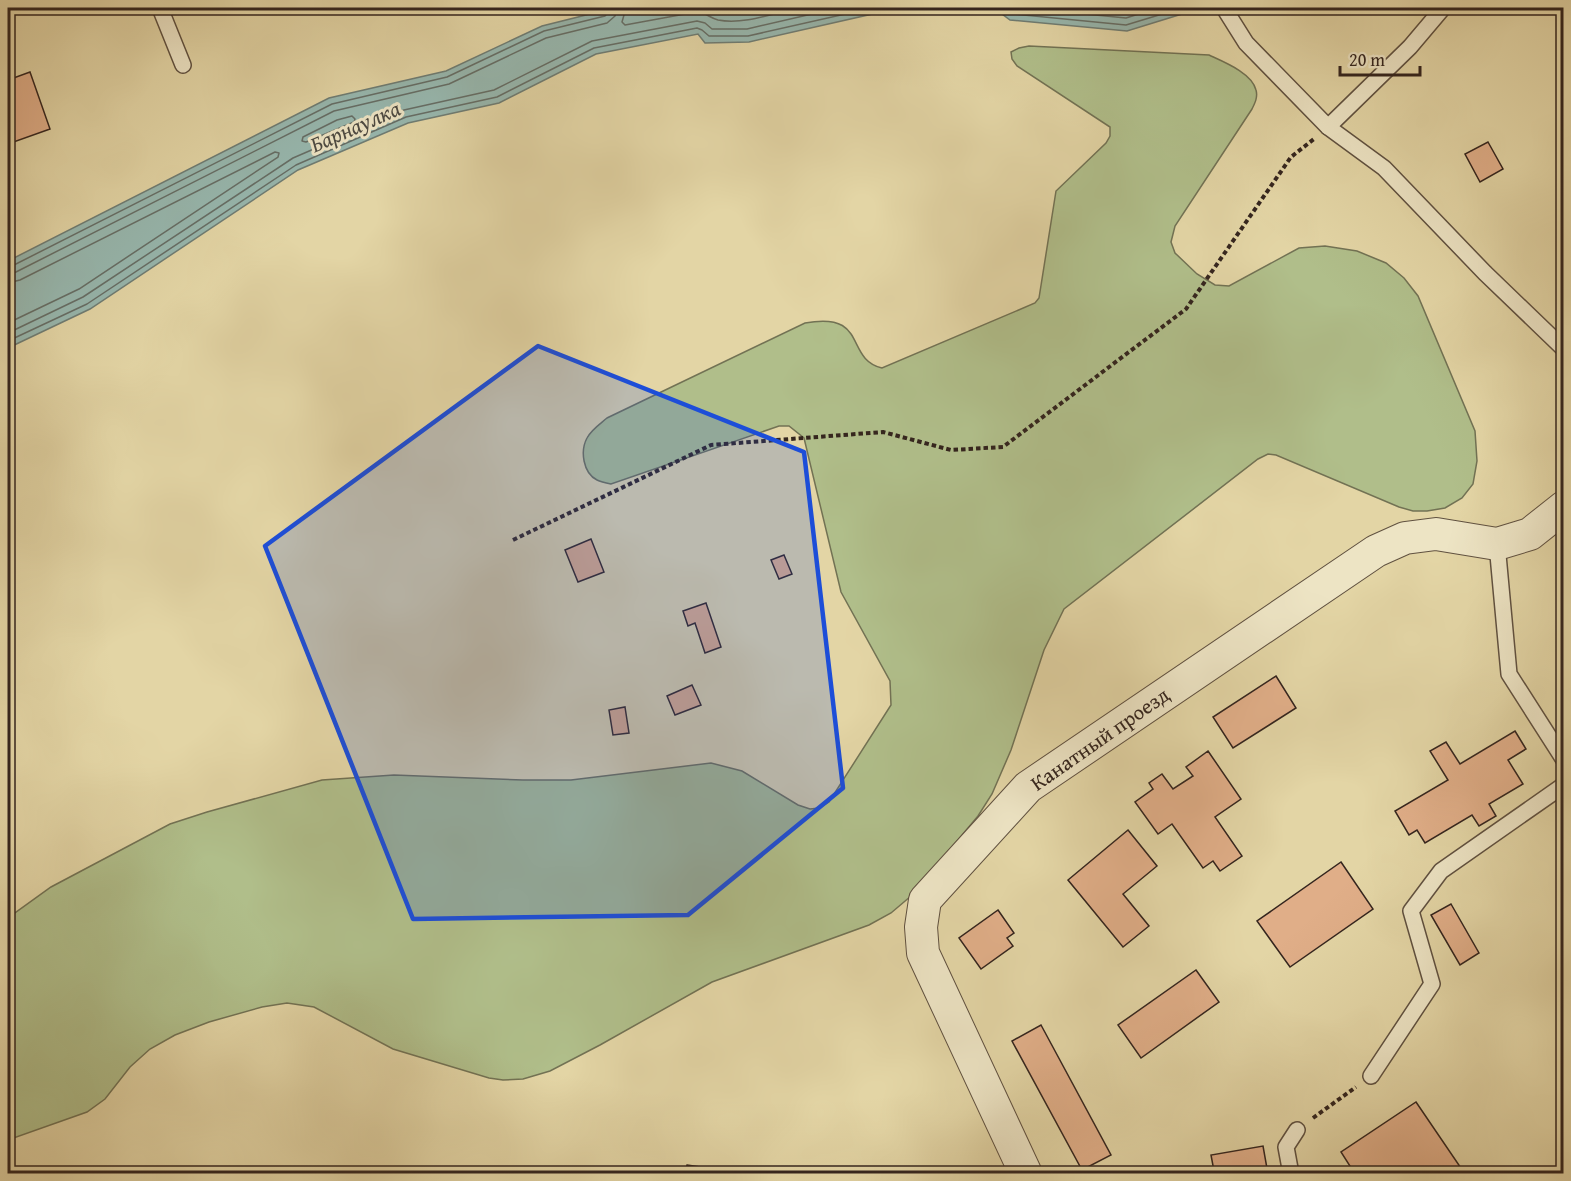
<svg xmlns="http://www.w3.org/2000/svg" width="1571" height="1181" font-family="'Gentium Book Plus',serif">
<style>
.green{fill:#b0be8a;stroke:#727254;stroke-width:1.5}
.water{fill:#97b7ae;stroke:#6f7d74;stroke-width:1.5}
.lines{fill:none;stroke-linecap:round;stroke-linejoin:round}
.shore{stroke:#666e66;stroke-width:1.5}
.building{fill:#e0ae88;stroke:#34251e;stroke-width:1.5}
.service-casing{stroke:#605140;stroke-width:18}
.minor-casing{stroke:#605140;stroke-width:34}
.path{stroke:#34251e;stroke-width:4;stroke-dasharray:4.5 3;stroke-linecap:butt}
.service{stroke:#ede4c4;stroke-width:15}
.minor{stroke:#ede4c4;stroke-width:32}
.marked{fill:#1d4ed8;fill-opacity:0.2;stroke:#1d4ed8;stroke-width:4.5;stroke-linejoin:round}
.labels{text-anchor:middle;stroke-width:6;stroke-linejoin:round;paint-order:stroke}
.street-label{font-size:21px;fill:#34251e;stroke:#ede4c4}
.water-label{font-size:22px;font-style:italic;fill:#4d4a42;stroke:#ede4c4}
</style>
<rect width="100%" height="100%" fill="#e3d5a5"/>
<filter id="stains"><feTurbulence type="fractalNoise" baseFrequency=".00333" numOctaves="4"/><feColorMatrix values="0 0 0 0 .2 0 0 0 0 .09 0 0 0 0 .02 0 0 0 .5 -.17"/></filter>
<radialGradient id="worn" r=".72"><stop offset=".6" stop-color="#630" stop-opacity="0"/><stop offset="1" stop-color="#630" stop-opacity=".3"/></radialGradient>
<path class="green" d="M1029 46 1209 55C1224 62 1252 73 1256 90 1258 97 1255 103 1252 109L1175 226 1171 242 1175 253 1197 274 1215 285 1229 286 1299 248 1325 246 1357 251 1386 263 1404 278 1418 296 1475 431 1477 461 1473 484 1462 498 1445 508 1427 511H1413L1399 507 1276 455 1268 454 1258 459 1064 609 1044 650 1011 750 992 794 978 816 911 896 891 913 869 925 712 982 600 1045 550 1071 523 1079 503 1080 489 1078 393 1049 314 1007 287 1003 262 1007 209 1022 175 1035 150 1049 130 1067 105 1099 87 1112 8 1140V918L51 887 170 824 207 812 322 780 394 775 523 780H571L711 763 742 771 798 805 810 809 819 808 829 802 891 705 890 681 841 592 804 438 789 426H779L611 484C606 483 601 482 597 480 583 473 580 451 587 438 591 430 600 424 607 418L805 323C869 311 844 359 882 368L1035 303 1039 298 1056 191 1106 143 1110 136V127L1017 66 1012 59 1011 52 1019 48Z"/>
<g class="water">
<path d="M614 8H891L890 10 749 42 705 43 698 34 596 54 499 103 408 123 298 170 90 309 8 348V261L329 98 446 71 542 26Z"/>
<path d="M994 8H1196L1182 14 1127 31 1010 20Z"/>
</g>
<g class="lines">
<g class="shore">
<path d="M626 8 622 22 625 25 696 12C705 12 710 18 718 20 744 25 774 13 798 8"/>
<path d="M1004 8 1013 14 1126 25 1182 8"/>
<path d="M1024 8 1126 18 1158 8"/>
<path d="M352 116 355 119 354 122 306 142 302 141 303 137 337 120Z"/>
<path d="M8 266H12L332 104 447 77 544 31 605 16 608 13 609 8"/>
<path d="M8 274 16 272 334 111 449 84 546 38 607 23 615 16 617 8"/>
<path d="M8 283 20 280 275 152 279 153 278 157 79 289 8 323"/>
<path d="M8 333 83 297 293 158 404 110 494 90 592 41 697 21 705 23 712 29H747L838 8"/>
<path d="M8 341 87 304 296 165 406 117 497 97 594 48 697 28 702 30 709 36H748L872 8"/>
</g>
</g>
<g class="building">
<path d="M30 72 50 129 8 144V80Z"/>
<path d="M1488 142 1503 169 1480 182 1465 154Z"/>
<path d="M591 539 604 572 578 582 565 550Z"/>
<path d="M784 555 792 574 779 579 771 560Z"/>
<path d="M706 603 721 647 705 653 695 623 688 626 683 611Z"/>
<path d="M1276 676 1296 708 1233 748 1213 717Z"/>
<path d="M692 685 701 705 675 715 667 696Z"/>
<path d="M625 707 629 733 613 735 609 710Z"/>
<path d="M1515 731 1526 749 1508 760 1523 784 1489 804 1496 816 1479 826 1472 815 1425 843 1417 830 1409 835 1395 811 1448 780 1430 751 1446 742 1460 764Z"/>
<path d="M1208 751 1241 799 1215 817 1242 856 1220 871 1213 861 1203 868 1172 824 1158 834 1135 802 1153 789 1149 783 1162 774 1173 789 1193 776 1186 767Z"/>
<path d="M1128 830 1157 866 1123 894 1149 926 1123 947 1068 880Z"/>
<path d="M1341 862 1373 909 1290 967 1257 921Z"/>
<path d="M1451 904 1479 953 1460 965 1431 915Z"/>
<path d="M998 910 1014 933 1007 938 1013 946 981 969 959 938Z"/>
<path d="M1196 970 1219 1002 1141 1058 1118 1025Z"/>
<path d="M1041 1025 1111 1155 1082 1170 1012 1041Z"/>
<path d="M1416 1102 1465 1174H1355L1341 1152Z"/>
<path d="M1263 1146 1268 1174H1221V1171H1214L1211 1155Z"/>
<path d="M687 1165 747 1174H685Z"/>
</g>
<g class="lines">
<g class="service-casing">
<g id="service">
<path d="M160 8 183 65"/>
<path d="M1224 8 1246 43 1328 127 1384 168 1485 273 1564 349"/>
<path d="M1328 127 1410 47 1443 8"/>
<path d="M1497 544 1509 674 1564 760"/>
<path d="M1371 1076 1432 984 1411 911 1441 871 1564 785"/>
<path d="M1291 1174 1286 1147 1297 1130"/>
</g>
</g>
<g class="minor-casing">
<path id="minor" d="M1026 1174 923 953 921 927 925 900 1028 787 1376 551 1405 538 1436 534 1497 544 1530 534 1564 507"/>
</g>
<g class="path">
<path d="M513 540 711 445 883 432 951 450 1003 447 1186 309 1291 157 1314 139"/>
<path d="M1313 1118 1356 1087"/>
</g>
<use href="#service" class="service"/>
<use href="#minor" class="minor"/>
</g>
<path class="marked" d="M538 346 804 452 843 788 688 915 413 919 265 546Z"/>
<g class="labels">
<g class="street-label">
<text transform="translate(1100 739) rotate(-35)" y="7">Канатный проезд</text>
</g>
<g class="water-label">
<text transform="translate(355 126) rotate(-24)" y="8">Барнаулка</text>
</g>
</g>
<rect width="1571" height="1181" fill="none" stroke="#e3d5a5" stroke-width="30"/>
<rect x="9" y="9" width="1553" height="1163" fill="none" stroke="#34251e" stroke-width="3"/>
<rect x="15" y="15" width="1541" height="1151" fill="none" stroke="#34251e" stroke-width="1.5"/>
<path d="M1340 66v9h80v-9" fill="none" stroke="#34251e" stroke-width="3"/>
<text x="1349" y="66" font-size="18" fill="#34251e" stroke="#ede4c4" stroke-width="4.5" paint-order="stroke">20 m</text>
<rect width="100%" height="100%" filter="url(#stains)"/>
<rect width="100%" height="100%" fill="url(#worn)"/>
</svg>
